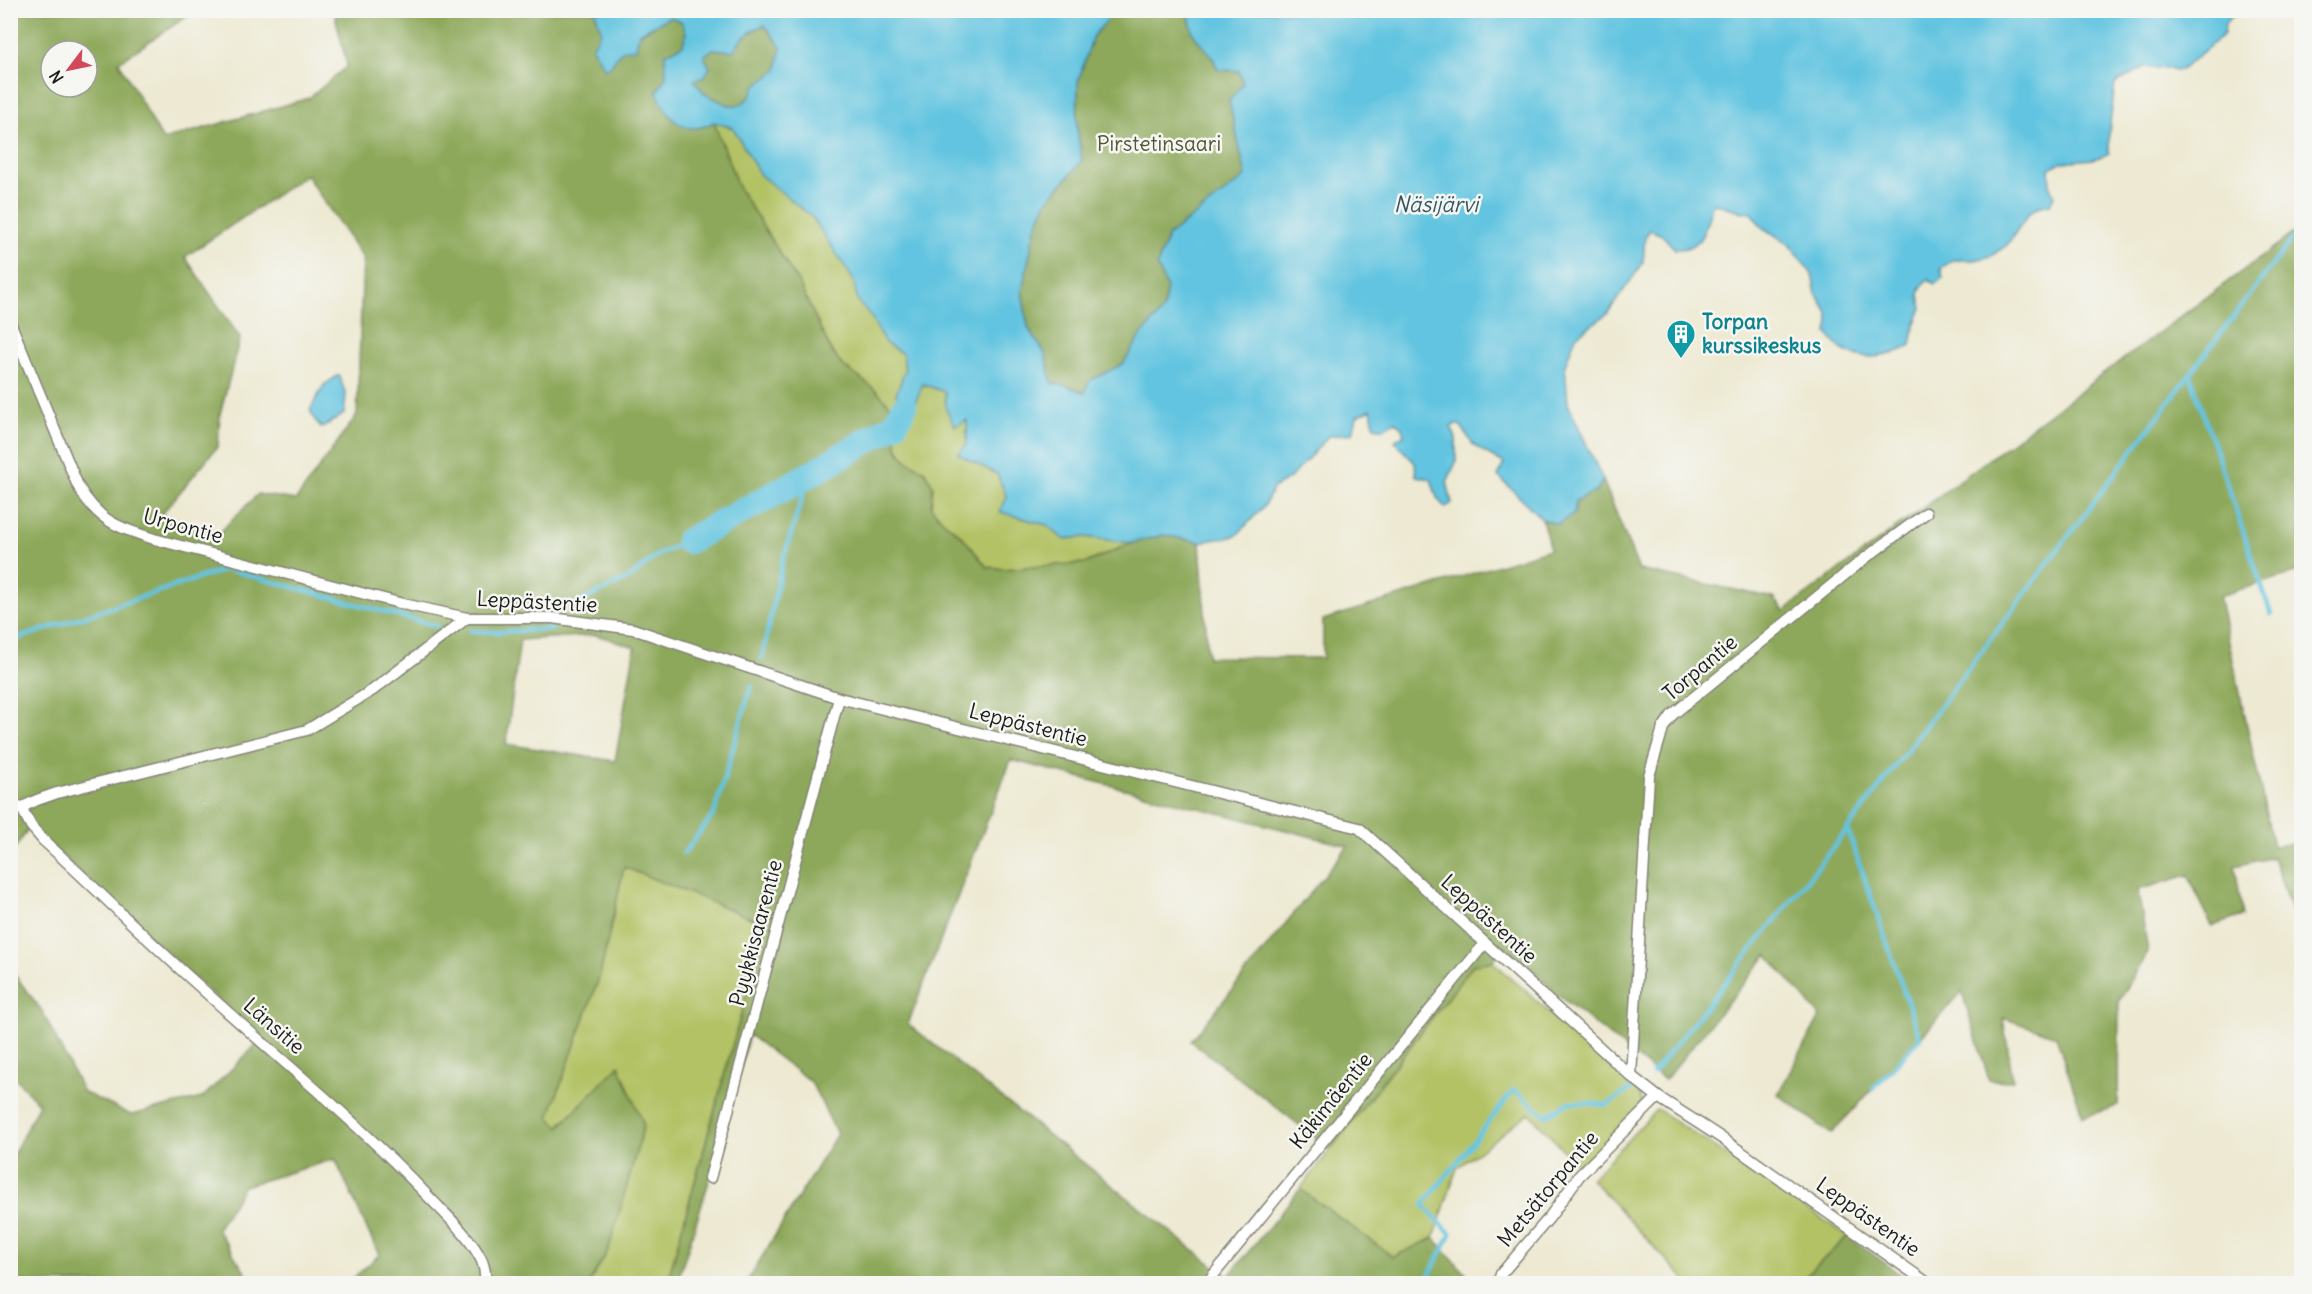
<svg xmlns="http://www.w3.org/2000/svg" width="2312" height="1294" font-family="Delius,sans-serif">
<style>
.green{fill:#b2c265;stroke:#676f40;stroke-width:1.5}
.forest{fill:#8da85a;stroke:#54623b;stroke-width:1.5;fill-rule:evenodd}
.water{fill:#62c4e0;stroke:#3f707e;stroke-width:1.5;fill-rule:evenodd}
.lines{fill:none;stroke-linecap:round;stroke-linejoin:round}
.stream{stroke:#62c4e0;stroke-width:4.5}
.river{stroke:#62c4e0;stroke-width:26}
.street-casing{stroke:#848277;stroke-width:13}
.street{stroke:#fff;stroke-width:10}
.labels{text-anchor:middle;stroke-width:5;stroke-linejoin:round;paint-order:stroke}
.park-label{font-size:21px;fill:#505636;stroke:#f6f6f2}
.culture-label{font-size:21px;font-weight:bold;fill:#0d838f;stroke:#f6f6f2;text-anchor:start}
.street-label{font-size:21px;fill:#1c1c1c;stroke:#f6f6f2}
.water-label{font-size:22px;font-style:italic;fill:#345761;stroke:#f6f6f2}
</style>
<rect width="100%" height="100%" fill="#f6f6f2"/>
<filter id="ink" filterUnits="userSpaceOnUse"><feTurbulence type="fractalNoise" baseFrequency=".0167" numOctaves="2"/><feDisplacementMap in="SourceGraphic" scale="12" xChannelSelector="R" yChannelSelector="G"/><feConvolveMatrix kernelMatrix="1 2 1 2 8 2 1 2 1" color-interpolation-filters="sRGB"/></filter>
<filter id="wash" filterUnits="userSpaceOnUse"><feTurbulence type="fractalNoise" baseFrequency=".008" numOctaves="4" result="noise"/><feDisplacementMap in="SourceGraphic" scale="24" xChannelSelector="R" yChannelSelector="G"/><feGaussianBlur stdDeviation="1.35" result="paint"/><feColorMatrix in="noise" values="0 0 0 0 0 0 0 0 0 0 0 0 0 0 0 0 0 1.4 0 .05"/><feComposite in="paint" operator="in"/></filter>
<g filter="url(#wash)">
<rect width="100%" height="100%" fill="#ede9d2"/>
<g class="green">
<path d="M740 105 903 354 905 371 896 394 914 405 923 384 945 392 946 409 967 419V444L959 454 997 474 1007 497 1001 512 1047 525 1063 539 1085 537 1132 543 1086 563 1003 569 987 567 962 536 942 520 931 507C936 459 916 479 899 450 893 439 895 421 893 408L841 364 832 352 797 280 738 187 723 144 682 113Z"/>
<path d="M624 867 766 924 667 1283H589L609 1249 619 1066 558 1127 549 1117 600 975Z"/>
<path d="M1492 961 1640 1093 1642 1106 1580 1168 1529 1113 1457 1168 1434 1238 1393 1257 1300 1189 1473 965Z"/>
<path d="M1657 1109 1848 1236 1799 1283H1688L1591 1179Z"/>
</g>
<g class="forest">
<path d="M11 11H195L119 62 163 140 309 98 347 66 334 11H595L611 66C623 42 647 29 670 17L682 22 686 33 683 45 665 54 666 76 657 92 714 122 738 187 797 280 832 352 841 364 876 390 893 408 897 448 905 459 925 471 933 486 931 507 942 520 962 536 987 567 1003 569 1086 563 1132 543 1163 535 1200 542 1208 657 1323 658V620L1550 549 1542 519 1558 524 1575 501 1597 491 1603 480 1639 570 1774 598 1784 611 2300 228 2301 571 2219 596 2273 846 2301 843V940L2273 857 2235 866 2243 916 2212 926 2188 875 2138 890 2148 952 2119 1001 2118 1106 2083 1117 2056 1036 2003 1018 2013 1081 1989 1080 1962 992 1831 1134 1778 1094 1820 1016 1767 955 1665 1080 1557 994 1505 946 1492 961 1473 965 1330 1149 1191 1041 1348 846 1011 760 908 1024 1228 1277 1300 1189 1393 1257 1434 1238 1474 1283H746L837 1134 811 1082 749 1035 710 1178 677 1283H667L766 924 624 867 600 975 549 1117 559 1127 619 1065 644 1125 609 1249 589 1283H348L379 1255 335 1159 244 1186 217 1229 252 1283H11V1159L39 1104 11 1073V970L42 1011 83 1092 131 1115 202 1098 261 1040 30 826 11 854ZM51 51H87V87H51ZM306 175 363 258 357 415 296 500 258 494 219 533 161 515 218 446 220 414 240 338 185 257ZM596 635 635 647 615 761 506 744 520 640Z"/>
<path d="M1116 11H1188L1193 34 1213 58 1218 70 1239 71 1243 83 1229 101 1246 176 1168 236 1157 266 1167 288 1163 310 1140 337 1123 364 1090 381 1085 393 1068 386 1052 383 1045 353 1028 328 1022 291 1035 228 1047 201 1082 161 1077 129 1078 82 1093 36Z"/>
<path d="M765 25 781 47 778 70 755 86 751 96 740 105H728L705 94 693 80 703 77V56L713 49 733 51C742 37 749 31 765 25Z"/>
<path d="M1848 1236 1912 1283H1799Z"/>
</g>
<g class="water">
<path d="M595 11H1116L1093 36 1078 82 1077 129 1082 161 1047 201 1035 228 1022 291 1028 328 1045 353 1052 383 1068 386 1085 393 1089 381 1123 364 1140 337 1163 310 1167 288 1157 266 1168 236 1246 176 1229 101 1243 83 1239 71 1218 70 1213 58 1193 34 1188 11H2239L2225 23 2224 34 2181 70 2144 67 2115 84 2109 132V153C2091 165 2066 155 2049 169L2050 187 2054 196 2050 204 2037 207 2029 213 2007 245 1991 256 1975 260H1953L1941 268 1943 278 1935 284 1928 280C1917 288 1918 296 1922 308L1914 328 1911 345C1892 357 1864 362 1843 350 1837 347 1832 339 1827 333L1829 322 1828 313 1816 294 1812 274 1788 243 1763 228 1751 213C1737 212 1727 205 1713 204 1704 226 1706 250 1675 249L1662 235 1650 230 1645 237 1643 263 1607 314 1576 336 1565 365 1568 404 1603 480 1597 491 1575 501V513L1558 524 1542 519 1498 476 1504 463 1474 446 1461 426 1456 424 1451 427 1456 438V462L1447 482 1452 503 1445 508 1437 498 1431 479 1416 476 1415 463 1394 441 1404 435 1401 426 1395 422 1383 429 1374 427 1371 409 1357 416 1353 433 1329 436 1290 478 1273 488 1265 505 1236 536 1200 542 1163 535 1132 543 1085 537 1063 539 1047 525 1000 512 1007 497 997 474 958 454 967 444V420L955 426 946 409 945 392 923 384 914 405 904 407 896 394 905 371 903 354 885 343 870 315 858 302 853 279 812 217 760 175 733 128 714 122C684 139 668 119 657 92L666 76 665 54 683 45 686 33 682 22 670 17 639 33 636 49C621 48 618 53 611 66L605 69 592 48 601 31ZM765 25 781 47 777 70 755 86 751 96 740 105H728L705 94 694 80 703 78 710 68 704 56 713 49 733 51C742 38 749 31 765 25Z"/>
<path d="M339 375 346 395 344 414 322 428 315 420 310 410 324 385Z"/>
</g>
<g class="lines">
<g class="stream">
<path d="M2190 374 2271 614"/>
<path d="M571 606 629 578 659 554 688 541"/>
<path d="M470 631 497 632 552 629"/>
<path d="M10 641 226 569 437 626"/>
<path d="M762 658 782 563 809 475"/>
<path d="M1848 831 1920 1038 1873 1089"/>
<path d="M684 853 714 814 751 686"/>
<path d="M1653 1073 1847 830 2300 228"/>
<path d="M1437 1284 1429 1275 1451 1234 1423 1205 1514 1090 1546 1116 1570 1102 1607 1105 1632 1088"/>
</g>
<path class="river" d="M688 541 809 475 895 424 904 407"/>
</g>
</g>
<g filter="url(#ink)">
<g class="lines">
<g class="street-casing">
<g id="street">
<path d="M10 322 78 486C98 521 117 527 154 539L403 604 467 618"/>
<path d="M21 807 31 826 43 840C96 888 146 939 199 986 275 1056 356 1120 427 1195 446 1215 470 1236 482 1261 485 1269 486 1276 485 1284"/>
<path d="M10 813 37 800 57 793 307 730 373 690 467 618H552L633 629 839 698 1359 828 1631 1076 1658 1097 1720 1137 1929 1284"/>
<path d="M1631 1076 1649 776 1663 728 1672 715 1864 559 1926 513"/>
<path d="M710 1178 839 698"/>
<path d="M1206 1284 1485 943"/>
<path d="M1498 1284 1501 1274 1549 1218 1579 1176 1658 1097"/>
</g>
</g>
<use href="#street" class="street"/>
</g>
</g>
<defs>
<g id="building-pin" transform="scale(1.5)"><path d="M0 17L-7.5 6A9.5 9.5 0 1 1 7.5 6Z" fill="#0f9aa8" stroke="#f6f6f2"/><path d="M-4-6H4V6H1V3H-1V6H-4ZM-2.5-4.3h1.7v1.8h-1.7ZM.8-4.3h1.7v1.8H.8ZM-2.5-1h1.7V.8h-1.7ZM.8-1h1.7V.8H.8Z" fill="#fff"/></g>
</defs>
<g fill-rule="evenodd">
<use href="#building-pin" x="1681" y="334"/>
</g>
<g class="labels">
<g class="park-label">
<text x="1159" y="151">Pirstetinsaari</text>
</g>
<g class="culture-label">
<text x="1702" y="329">Torpan<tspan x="1702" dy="24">kurssikeskus</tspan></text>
</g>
<g class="street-label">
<text transform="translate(183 526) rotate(15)" y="7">Urpontie</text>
<text transform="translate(537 602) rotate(3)" y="7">Leppästentie</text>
<text transform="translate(1700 668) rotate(-40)" y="7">Torpantie</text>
<text transform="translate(1028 725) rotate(14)" y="7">Leppästentie</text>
<text transform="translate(1489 919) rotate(42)" y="7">Leppästentie</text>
<text transform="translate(756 933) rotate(-75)" y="7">Pyykkisaarentie</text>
<text transform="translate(274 1026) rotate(41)" y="7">Länsitie</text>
<text transform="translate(1331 1101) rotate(-51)" y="7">Käkimäentie</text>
<text transform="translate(1548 1189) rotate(-50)" y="7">Metsätorpantie</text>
<text transform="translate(1868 1217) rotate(35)" y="7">Leppästentie</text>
</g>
<g class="water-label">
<text x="1436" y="212">Näsijärvi</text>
</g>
</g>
<rect width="2312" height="1294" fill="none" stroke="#f6f6f2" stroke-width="36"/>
<g transform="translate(69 69) rotate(238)"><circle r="28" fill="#f6f6f2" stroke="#9f9f9c" stroke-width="1.5"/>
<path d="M0-4.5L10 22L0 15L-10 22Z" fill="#d1495b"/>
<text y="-9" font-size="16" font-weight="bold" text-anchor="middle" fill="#1c1c1c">N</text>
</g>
</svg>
